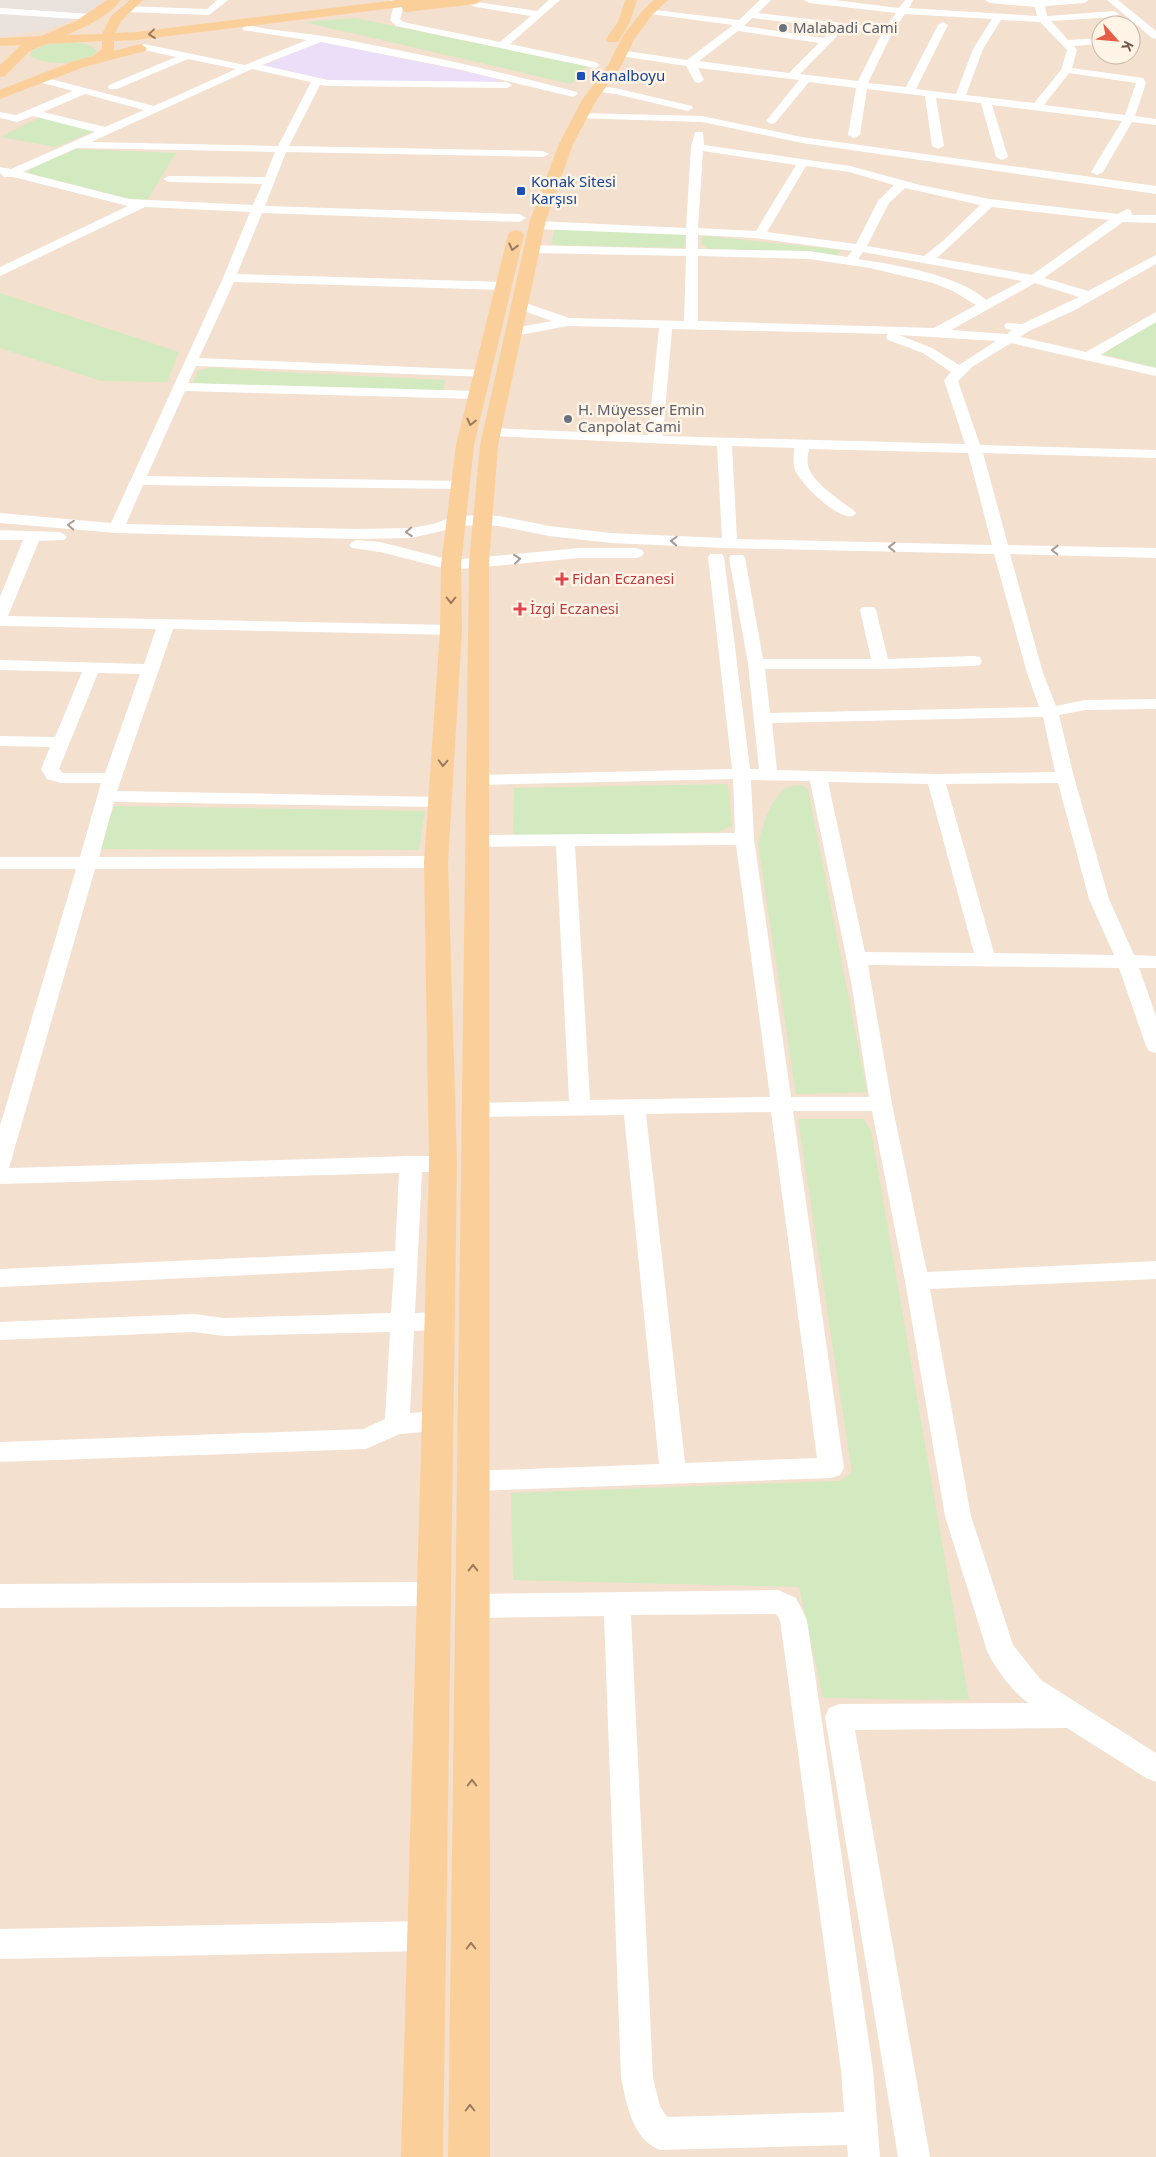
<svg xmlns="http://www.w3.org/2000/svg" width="1156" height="2157" font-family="'Noto Sans',sans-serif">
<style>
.residential{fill:#f3e0cf;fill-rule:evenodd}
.industrial{fill:#eae2dc}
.education{fill:#ecddf8}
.green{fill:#d3e9bf}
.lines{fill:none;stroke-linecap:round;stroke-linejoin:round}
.minor{fill:#fff;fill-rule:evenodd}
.major{fill:#fbcf99;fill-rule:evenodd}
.oneway{stroke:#9b7960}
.oneway2{stroke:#aa9891}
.worship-dot{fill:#6b7280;stroke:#fff4e6;stroke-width:2}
.transit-dot{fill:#1a4fb4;stroke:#fff4e6;stroke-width:2}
.health-dot{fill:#e0444e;stroke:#fff4e6;stroke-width:2}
.labels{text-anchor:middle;stroke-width:5;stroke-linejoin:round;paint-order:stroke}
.far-worship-label{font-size:15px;fill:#5b616d;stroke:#fff4e6;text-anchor:start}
.far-transit-label{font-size:15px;fill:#164399;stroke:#fff4e6;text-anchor:start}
.far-health-label{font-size:15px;fill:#be3a42;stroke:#fff4e6;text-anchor:start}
</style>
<rect width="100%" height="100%" fill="#fcefe0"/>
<path class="residential" d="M0 0H1156V2157H0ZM1101 25H1131V55H1101Z"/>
<path class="industrial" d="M0 0H104L94 9 53 28 0 37Z"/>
<path class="education" d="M319 41 496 78 500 79 495 83 328 82 260 67Z"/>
<g class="green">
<path d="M355 18 587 66 571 84 304 22Z"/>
<path d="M73 42 90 45 97 51C89 65 41 67 30 55L31 52 43 45Z"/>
<path d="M41 117 94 131 56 147 0 137Z"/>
<path d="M76 149 176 153 147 200 122 198 31 174 26 170Z"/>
<path d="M555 228 686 234 684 248 551 245Z"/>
<path d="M708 236 841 250 838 256 790 251 708 249 701 244 702 237Z"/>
<path d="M0 293 179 352 167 382 101 381 0 348Z"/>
<path d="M1156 321V368L1103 354Z"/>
<path d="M213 367 241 370 445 380 443 393 192 384 198 371Z"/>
<path d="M728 784 732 826 718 832 513 836 514 788Z"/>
<path d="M801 785 808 789 867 1092 796 1094 758 844C762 827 771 795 789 787 792 785 798 786 801 785Z"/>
<path d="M114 806 425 811 419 850 99 849Z"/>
<path d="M798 1119H863L871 1130 969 1700 823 1698 799 1587 513 1580 511 1493 840 1481 852 1473Z"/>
</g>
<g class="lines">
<g class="minor">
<path d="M217 0H228L209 15 126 12 121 9 126 6 207 9Z"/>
<path d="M390 0H400L403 9 400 19 403 22 500 42 531 16 476 7 466 3 465 0 537 11 549 0H560L510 44 595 62 600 65 595 68 396 26 390 20 393 9Z"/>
<path d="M760 0H771L758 13 885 28 896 13 809 3 804 0H834L899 8 905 0H913L909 8 1037 16 1035 7 990 3 985 0H1089L1084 3 1045 6 1047 16 1114 11 1119 14 1114 17 1051 21 1068 40 1101 38V44L1074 46 1077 50 1072 68 1143 78 1146 83 1135 116 1156 119V125L1132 122 1103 172 1097 175 1091 172 1122 121 992 105 1008 157 1002 160 996 157 981 103 936 98 944 146 938 149 932 146 925 96 867 89 860 135 854 138 848 135 856 88 809 82 775 123 771 124 766 121 799 80 698 68 704 80 699 83 695 82 686 66 620 56 615 53 620 50 687 60 733 25 650 14 645 11 647 9 739 20ZM905 14 992 19 973 49 956 94 916 89 948 25 943 22 938 25 906 87 868 83 893 31ZM752 18 882 33 858 81 800 74 837 36V32H829L824 38 744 26ZM1001 20 1040 22 1067 50 1061 70 1034 103 966 95 983 49ZM738 31 819 43 789 73 699 61ZM1069 73 1136 83 1125 115 1044 105Z"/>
<path d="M1107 0H1118L1156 31V39L1152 38Z"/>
<path d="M0 8 92 14 97 17 92 20 0 14Z"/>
<path d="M247 25C278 32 310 33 342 39 421 54 499 71 577 92L578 94 573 97 457 69 321 42 262 65 328 80 507 82 512 85 507 88 328 86 320 85 289 146 543 151 549 154 543 157 286 152 265 206 520 214 526 218 520 222 262 213 237 274 504 282 510 286 504 290 234 282 199 358 482 370 487 371 489 374 487 377 196 366 188 383 477 391 484 395 477 399 185 391 147 476 460 481 465 482 467 485 465 488 460 489 143 485 126 524 357 529 411 528 433 524 456 516 482 515 499 516 549 526 611 533 722 538 717 446 492 436 487 435 485 432 487 429 492 428 648 435 659 328 568 326 514 336 507 332 514 328 552 321 515 308 514 305 515 302 520 301 569 318 684 321 686 256 532 253 526 249 532 245 686 249V235L537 229 531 225 537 221 686 228 691 147 695 132H703L704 145 850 166 920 185 989 199 1118 214 1127 209 1131 210 1132 215H1156V223L1123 222 1044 278 1088 291 1156 255V264L1073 311 1029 331 1020 337 1086 352 1156 312V322L1100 355 1156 368V376L1011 343 972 367 958 381 980 445 1156 450V458L983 453 1008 545 1156 548V558L1010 554 1043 673 1056 706 1085 700 1156 699V709L1085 710 1059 715 1074 777 1109 899 1134 955 1156 956V968H1139L1156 1016V1053L1149 1051 1146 1046 1119 968 868 965 892 1104 927 1272 1156 1261V1279L930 1289 971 1516 1013 1645 1041 1680 1156 1753V1782L1146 1778 1067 1728 855 1730 930 2157H898L825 1717 829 1708 839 1704 1029 1703C1012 1692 996 1669 987 1651L945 1516 905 1281 872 1111H793L844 1468 840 1475 831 1478 473 1491 464 1488 460 1481 464 1474 473 1471 659 1464 624 1115 476 1117 468 1115 465 1110 468 1105 476 1103 569 1101 556 846 477 847 470 845 468 841 470 837 477 835 735 833 733 779 478 785 472 784 469 780 472 776 478 775 732 769 708 557 710 554H722L724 557 750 769H759L748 664 729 558 731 555H743L745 558 763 659H871L860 610 862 607H874L876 610 888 659 974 656 980 657 982 661 980 665 974 666 881 669H765L770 713 1039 707 1027 673 994 554 723 548 611 543 549 536 499 526 482 525 458 526 442 531 411 538 357 539 116 533 0 523V513L111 523 223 278 250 212 145 207 0 276V267L128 206 13 177H4L0 173V167L11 169 95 132 33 116 17 122 0 118V112L16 115 73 91 35 81 34 79 35 77 39 76 154 106 236 69 188 59 117 89H109L108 87 109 85 176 57 140 49 139 47 144 44 245 65 307 40 243 30 242 28ZM252 69 311 82 278 146 91 142ZM85 94 144 110 105 127 43 112ZM77 148 275 152 265 177 169 176 163 179 169 182 262 184 253 205 129 199 23 172ZM703 151 796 165 756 231 698 228ZM806 166 849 172 894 185 878 201 856 244 767 232ZM905 188 980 205 944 240 924 256 867 246 889 203ZM992 207 1109 220 1032 275 937 258ZM698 235 754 238 852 251 847 257 809 251 698 249ZM863 252 1022 281 986 300C957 274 896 265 858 259ZM698 256 809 259 870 268 933 283 953 291 976 305 934 328 698 321ZM1035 283 1079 297 1022 324 1006 323 1004 326 1006 329 1012 330 1007 334 951 330ZM672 329 888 334 886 337 888 340 923 353 951 372 944 380 965 444 663 436ZM899 335 996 341 959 365 932 348ZM732 446 794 448C794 456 792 464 796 472 803 486 838 520 853 516L856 513 853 510C840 500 811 482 808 465 807 460 808 454 809 449L968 453 992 545 737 539ZM1043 717 1055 772 936 774 777 770 772 723ZM751 780 810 781 851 981 869 1097H791L754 839ZM828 782 928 784 974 953 865 952ZM1058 783 1089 899 1114 955 994 953 946 784ZM736 845 770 1097 590 1100 575 846ZM771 1112 817 1458 685 1463 646 1114Z"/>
<path d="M597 86 615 88 692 106 693 108 688 111 615 94 593 91 592 89Z"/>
<path d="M580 113 702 116 802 137 1156 186V194L802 143 702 122 576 118 575 116Z"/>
<path d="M0 530 59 532 64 534 67 537 64 540 39 541 8 616 451 625 457 627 459 630 457 633 451 635 173 629 117 791 440 797 446 798 449 802 446 806 440 807 114 802 99 857 436 856 443 858 445 862 443 866 436 868 95 869 9 1168 411 1156H443L451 1158 454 1164 451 1170 443 1172H422L415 1313 440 1312 448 1315 452 1321 448 1327 440 1330 414 1331 410 1413 437 1411 446 1414 449 1421 446 1428 437 1431 400 1434 366 1449 0 1462V1442L363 1429 385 1419 390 1332 224 1336 194 1332 0 1340V1322L194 1314 224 1318 391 1313 394 1268 0 1287V1269L395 1251 399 1173 0 1184V1126L76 869H0V857H80L101 783H61L47 779 41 769 50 747 0 746V736L55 737 82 672 0 670V660L144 664 156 629 0 626V597L23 540H0ZM98 673 140 674 105 773H63L59 769Z"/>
<path d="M357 540 380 542 451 560 579 548H636L642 550 644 553 642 556 636 558H579L451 570 380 552 352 548 349 545 352 542Z"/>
<path d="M434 1582 443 1586 447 1594 443 1602 434 1606 0 1608V1584Z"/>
<path d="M778 1590 796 1598 807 1620 873 2070 880 2157H848L847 2145 660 2150C632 2139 627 2105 621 2078L604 1616 473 1618 463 1614 460 1606 463 1598 473 1594ZM776 1614 780 1620 841 2070 844 2112 667 2117 660 2106 653 2078 631 1615Z"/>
<path d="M427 1921 438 1925 442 1936 438 1947 427 1951 0 1959V1929Z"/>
</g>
<g class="major">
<path d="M107 0H121C108 17 85 27 66 35L102 34 111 16 130 0H143L121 21 115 33 137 32 396 0H482L476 4 407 12 403 11 402 7 137 40 114 41V51L140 44 147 48 145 51 84 67 0 99V90L74 61 93 56 102 49V41L46 44 30 51 5 76 0 77V65L21 45 0 46V38L41 36 76 21Z"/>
<path d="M625 0H637L630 22 618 42H608L606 39 618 22Z"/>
<path d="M654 0H668L652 15 635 38 621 66 596 101 573 144 546 220 498 445 489 563 490 2157H448L469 563 480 445 530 220 559 144 582 100 608 65 624 34 644 9Z"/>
<path d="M516 230 522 232 524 235 474 445 461 565 462 630 448 862 457 1164 443 2157H401L429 1164 424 862 440 630 441 565 456 445 508 235 510 232Z"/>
</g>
</g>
<defs><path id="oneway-chevron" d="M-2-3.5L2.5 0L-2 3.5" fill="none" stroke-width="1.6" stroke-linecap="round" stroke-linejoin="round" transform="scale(1.25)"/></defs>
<g class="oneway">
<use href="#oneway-chevron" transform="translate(152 34) rotate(173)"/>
<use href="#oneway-chevron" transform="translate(513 247) rotate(104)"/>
<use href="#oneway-chevron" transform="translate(471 422) rotate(104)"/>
<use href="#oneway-chevron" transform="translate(451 600) rotate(90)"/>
<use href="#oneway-chevron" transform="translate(443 763) rotate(93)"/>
<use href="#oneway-chevron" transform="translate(473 1568) rotate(-90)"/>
<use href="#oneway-chevron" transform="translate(472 1783) rotate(-90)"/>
<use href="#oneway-chevron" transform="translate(471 1946) rotate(-90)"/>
<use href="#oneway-chevron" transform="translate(470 2108) rotate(-90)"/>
</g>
<g class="oneway2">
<use href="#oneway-chevron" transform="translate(71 525) rotate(-176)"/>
<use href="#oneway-chevron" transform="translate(409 532) rotate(176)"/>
<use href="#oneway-chevron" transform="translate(674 541) rotate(-178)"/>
<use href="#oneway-chevron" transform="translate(892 547) rotate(-179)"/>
<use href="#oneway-chevron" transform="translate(1055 550) rotate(-179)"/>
<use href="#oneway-chevron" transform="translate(517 559) rotate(-6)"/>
</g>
<g class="worship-dot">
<circle cx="783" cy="28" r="5"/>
<circle cx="568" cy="419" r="5"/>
</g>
<g class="transit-dot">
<rect x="576" y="71" width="10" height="10" rx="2.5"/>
<rect x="516" y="186" width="10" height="10" rx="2.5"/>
</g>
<g class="health-dot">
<path d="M559.5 571.5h5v5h5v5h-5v5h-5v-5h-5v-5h5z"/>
<path d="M517.5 601.5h5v5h5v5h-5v5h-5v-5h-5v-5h5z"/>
</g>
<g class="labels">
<g class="far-worship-label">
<text x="793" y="33">Malabadi Cami</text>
<text x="578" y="415">H. Müyesser Emin<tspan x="578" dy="17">Canpolat Cami</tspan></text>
</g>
<g class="far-transit-label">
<text x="591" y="81">Kanalboyu</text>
<text x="531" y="187">Konak Sitesi<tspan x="531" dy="17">Karşısı</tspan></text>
</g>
<g class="far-health-label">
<text x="572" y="584">Fidan Eczanesi</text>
<text x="530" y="614">İzgi Eczanesi</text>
</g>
</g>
<g transform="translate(1116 40) rotate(117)"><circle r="24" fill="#fff4e6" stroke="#c7b4a7"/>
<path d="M0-4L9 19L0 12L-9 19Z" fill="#e65e45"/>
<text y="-8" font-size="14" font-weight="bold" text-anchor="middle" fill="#725448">K</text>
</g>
</svg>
